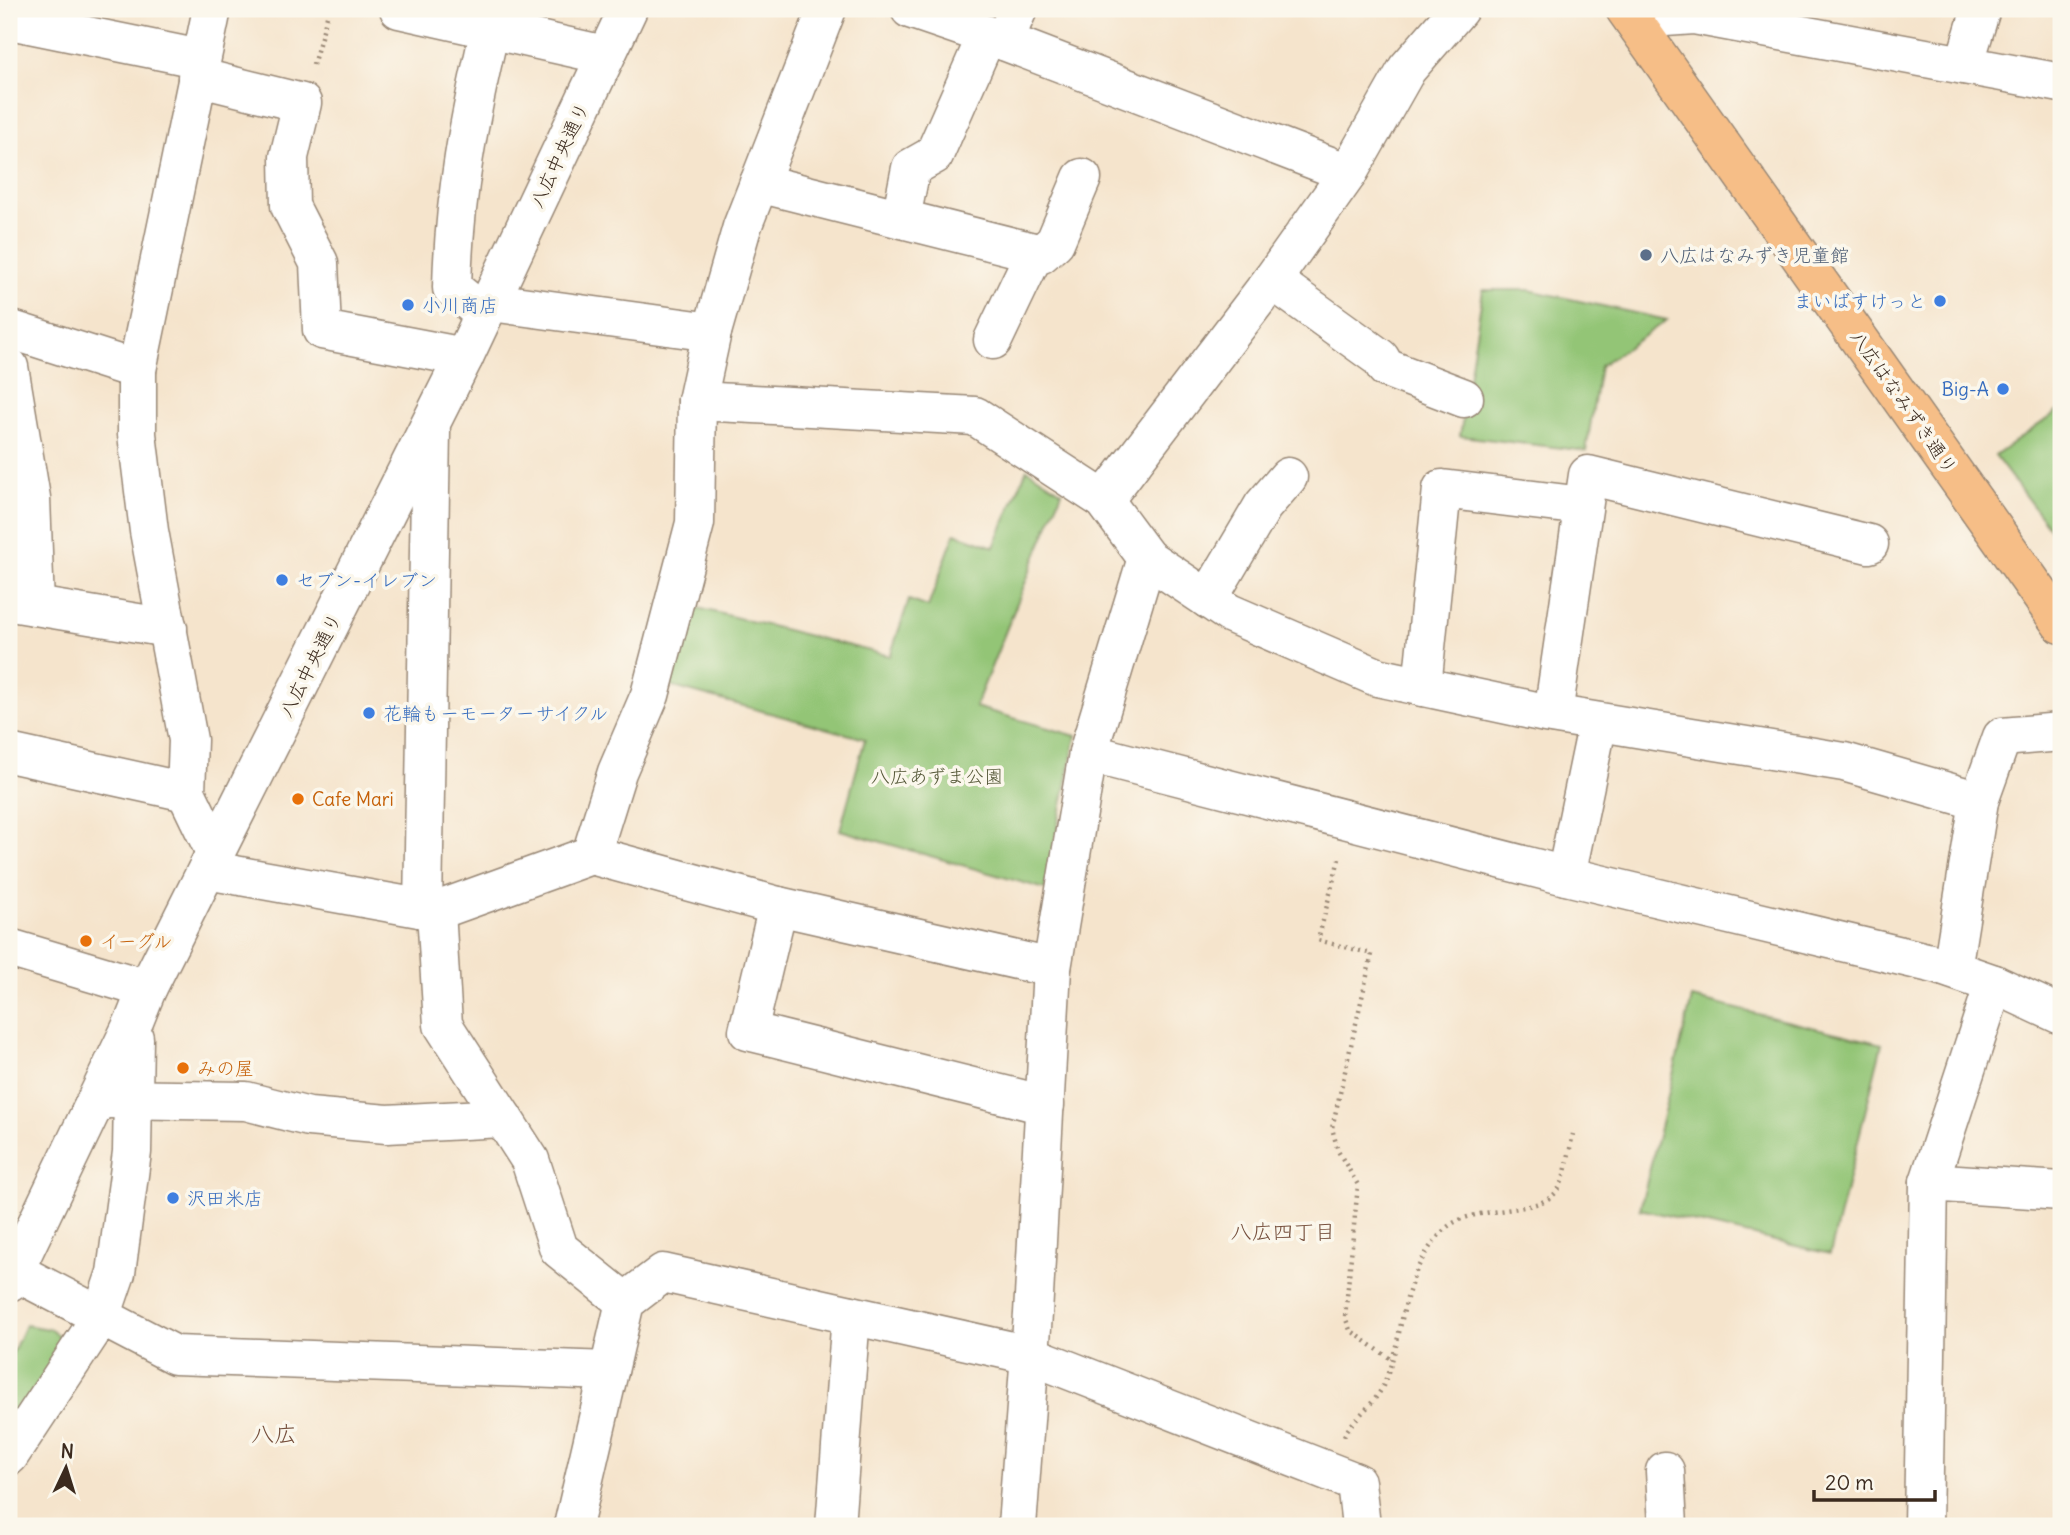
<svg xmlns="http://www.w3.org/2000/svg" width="2070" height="1535" font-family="Delius,'Klee One',sans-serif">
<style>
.green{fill:#93c576;stroke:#67784a;stroke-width:2}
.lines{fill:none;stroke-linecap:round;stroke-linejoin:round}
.minor-casing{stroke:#988775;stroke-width:41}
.major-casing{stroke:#988775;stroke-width:41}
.path{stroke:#988775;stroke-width:4.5;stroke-dasharray:2 5;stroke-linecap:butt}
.minor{stroke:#fff;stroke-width:38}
.major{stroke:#f6be87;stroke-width:38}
.service-dot{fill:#5c6f8a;stroke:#fbf7ec;stroke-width:2.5}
.shop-dot{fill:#3f7fe0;stroke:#fbf7ec;stroke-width:2.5}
.food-dot{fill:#e8710a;stroke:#fbf7ec;stroke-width:2.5}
.labels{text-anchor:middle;stroke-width:7;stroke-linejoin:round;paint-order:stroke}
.street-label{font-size:19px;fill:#3b2a1e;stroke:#fbf7ec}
.service-label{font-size:19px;fill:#4e5e75;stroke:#fbf7ec;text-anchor:start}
.shop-label{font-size:19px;fill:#366cbe;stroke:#fbf7ec;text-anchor:start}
.park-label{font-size:19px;fill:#555838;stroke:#fbf7ec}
.food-label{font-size:19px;fill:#c56008;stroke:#fbf7ec;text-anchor:start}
.neighbourhood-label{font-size:21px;fill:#76503d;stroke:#fbf7ec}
.quarter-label{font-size:23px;fill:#76503d;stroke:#fbf7ec}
</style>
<rect width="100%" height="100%" fill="#fbf7ec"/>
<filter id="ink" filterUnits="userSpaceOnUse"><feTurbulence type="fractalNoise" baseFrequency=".0143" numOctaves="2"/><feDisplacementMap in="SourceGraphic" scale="14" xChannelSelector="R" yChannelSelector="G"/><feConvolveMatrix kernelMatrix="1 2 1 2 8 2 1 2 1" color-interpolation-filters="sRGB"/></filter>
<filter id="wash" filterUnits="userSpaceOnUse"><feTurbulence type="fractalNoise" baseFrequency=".00686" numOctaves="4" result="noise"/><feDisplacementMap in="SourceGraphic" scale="28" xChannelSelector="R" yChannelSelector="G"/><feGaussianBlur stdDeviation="1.57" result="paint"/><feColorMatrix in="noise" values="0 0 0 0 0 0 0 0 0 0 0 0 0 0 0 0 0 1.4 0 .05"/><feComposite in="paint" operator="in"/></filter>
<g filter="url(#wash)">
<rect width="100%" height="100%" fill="#f5e4cc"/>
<g class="green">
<path d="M1483 290H1529L1667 320 1600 366 1586 451 1460 436Z"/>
<path d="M2061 409V543L1995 456Z"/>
<path d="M1027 469 1062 492 975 707 1076 736 1045 889 840 830 865 739 663 684 686 605 890 656 909 600 928 607 955 533 994 547Z"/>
<path d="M1692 998 1882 1044 1830 1254 1640 1209Z"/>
<path d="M25 1325 49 1329 68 1342 16 1416 9 1413V1361Z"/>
</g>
</g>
<g filter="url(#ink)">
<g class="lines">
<g class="minor-casing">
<g id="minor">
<path d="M212 9 137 370V434L149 531 188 740 186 792 215 852"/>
<path d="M399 9 605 55"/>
<path d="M910 9 1004 41"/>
<path d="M1018 9 1004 41 1348 173"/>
<path d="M19 22 201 59"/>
<path d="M1639 27 1665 17 1694 15 2061 83"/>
<path d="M1964 65 1981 9"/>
<path d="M197 77 302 103 289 157 290 206 319 263 322 330 464 357"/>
<path d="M759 183 1041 254 1055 242 1082 178"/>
<path d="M901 218 911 168 934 155 987 35"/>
<path d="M1272 280 1380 358 1386 368 1464 398"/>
<path d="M491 302 712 332"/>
<path d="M484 314 452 288C454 194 469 120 490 29"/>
<path d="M9 329 137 370"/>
<path d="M993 340 1035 252"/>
<path d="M9 367 31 498 35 606"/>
<path d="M697 401 975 416 1104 500 1147 558 1229 613 1377 677 1545 713 1844 762 1979 801"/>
<path d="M1104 500 1272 280 1348 173 1407 69 1459 9"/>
<path d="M1208 599 1263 506 1288 477"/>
<path d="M11 602 168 628"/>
<path d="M1422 687 1442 489 1583 506"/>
<path d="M1553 714 1588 475 1869 544"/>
<path d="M9 753 186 792"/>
<path d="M1088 753 1566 876 1939 965 1994 984 2061 1015"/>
<path d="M591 855 778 906 1052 968"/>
<path d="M207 870 436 911 591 855 617 772 650 695 695 523 697 401 712 332 742 227 827 9"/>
<path d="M1566 876 1598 722"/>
<path d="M778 906 748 1031 1045 1105"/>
<path d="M423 909 431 431"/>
<path d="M436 911 443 1025 530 1160 559 1249 625 1302"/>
<path d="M9 948 147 989"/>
<path d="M1952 969 1979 801 2002 737 2061 732"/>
<path d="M106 1099 246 1101 309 1117 387 1124 503 1118"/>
<path d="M1929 1182 2061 1191"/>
<path d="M14 1271 175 1355 609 1371"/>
<path d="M9 1282 135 1019 147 989 464 357 628 9"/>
<path d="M9 1456 101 1317 116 1273 132 1152 134 1038"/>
<path d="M1665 1471 1668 1526"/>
<path d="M573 1526 625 1302 663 1273 1030 1355 1356 1482 1361 1526"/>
<path d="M835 1526 851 1315"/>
<path d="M1017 1526 1033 1314 1052 968 1088 753 1147 558"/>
<path d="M1923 1526 1929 1182 1994 984"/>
</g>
</g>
<g class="major-casing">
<path id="major" d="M1625 9 2061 624"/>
</g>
<g class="path">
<path d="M313 65 329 9"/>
<path d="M1339 859 1318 940 1372 954 1332 1128 1338 1151 1358 1185 1345 1317 1350 1330 1392 1360"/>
<path d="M1344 1436C1355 1415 1377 1404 1385 1381 1407 1326 1399 1277 1444 1230 1471 1202 1545 1219 1560 1186 1567 1171 1569 1151 1573 1134"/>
</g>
<use href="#minor" class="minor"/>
<use href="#major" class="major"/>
</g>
</g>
<circle class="service-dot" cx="1646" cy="255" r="7"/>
<g class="shop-dot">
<circle cx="1940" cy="301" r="7"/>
<circle cx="408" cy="305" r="7"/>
<circle cx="2003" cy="389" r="7"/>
<circle cx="282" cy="580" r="7"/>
<circle cx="369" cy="713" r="7"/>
<circle cx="173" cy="1198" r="7"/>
</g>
<g class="food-dot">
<circle cx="298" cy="799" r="7"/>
<circle cx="86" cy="941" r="7"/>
<circle cx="183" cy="1068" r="7"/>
</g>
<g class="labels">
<g class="street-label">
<text transform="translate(559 155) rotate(-65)" y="7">八広中央通り</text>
<text transform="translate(1904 402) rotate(55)" y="7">八広はなみずき通り</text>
<text transform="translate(310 665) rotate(-63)" y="7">八広中央通り</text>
</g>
<g class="service-label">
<text x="1660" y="262">八広はなみずき児童館</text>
</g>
<g class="shop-label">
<text x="1926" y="308" text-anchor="end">まいばすけっと</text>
<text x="422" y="312">小川商店</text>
<text x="1989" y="396" text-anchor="end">Big-A</text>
<text x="296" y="587">セブン-イレブン</text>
<text x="383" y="720">花輪もーモーターサイクル</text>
<text x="187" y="1205">沢田米店</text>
</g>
<g class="park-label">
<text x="937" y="783">八広あずま公園</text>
</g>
<g class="food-label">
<text x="312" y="806">Cafe Mari</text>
<text x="100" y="948">イーグル</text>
<text x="197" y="1075">みの屋</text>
</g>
<g class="neighbourhood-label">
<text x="1283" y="1239">八広四丁目</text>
</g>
<g class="quarter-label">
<text x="274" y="1442">八広</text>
</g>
</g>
<rect width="2070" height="1535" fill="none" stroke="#fbf7ec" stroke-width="35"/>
<g transform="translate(66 1468) rotate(4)" stroke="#fbf7ec" stroke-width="5" paint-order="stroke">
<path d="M0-5L12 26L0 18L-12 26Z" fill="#3b2a1e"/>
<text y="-10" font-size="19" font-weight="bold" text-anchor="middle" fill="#3b2a1e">N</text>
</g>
<path d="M1814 1490v10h121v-10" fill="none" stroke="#3b2a1e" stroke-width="3.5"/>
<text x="1825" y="1490" font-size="21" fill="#3b2a1e" stroke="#fbf7ec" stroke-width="5" paint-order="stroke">20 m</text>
</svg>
